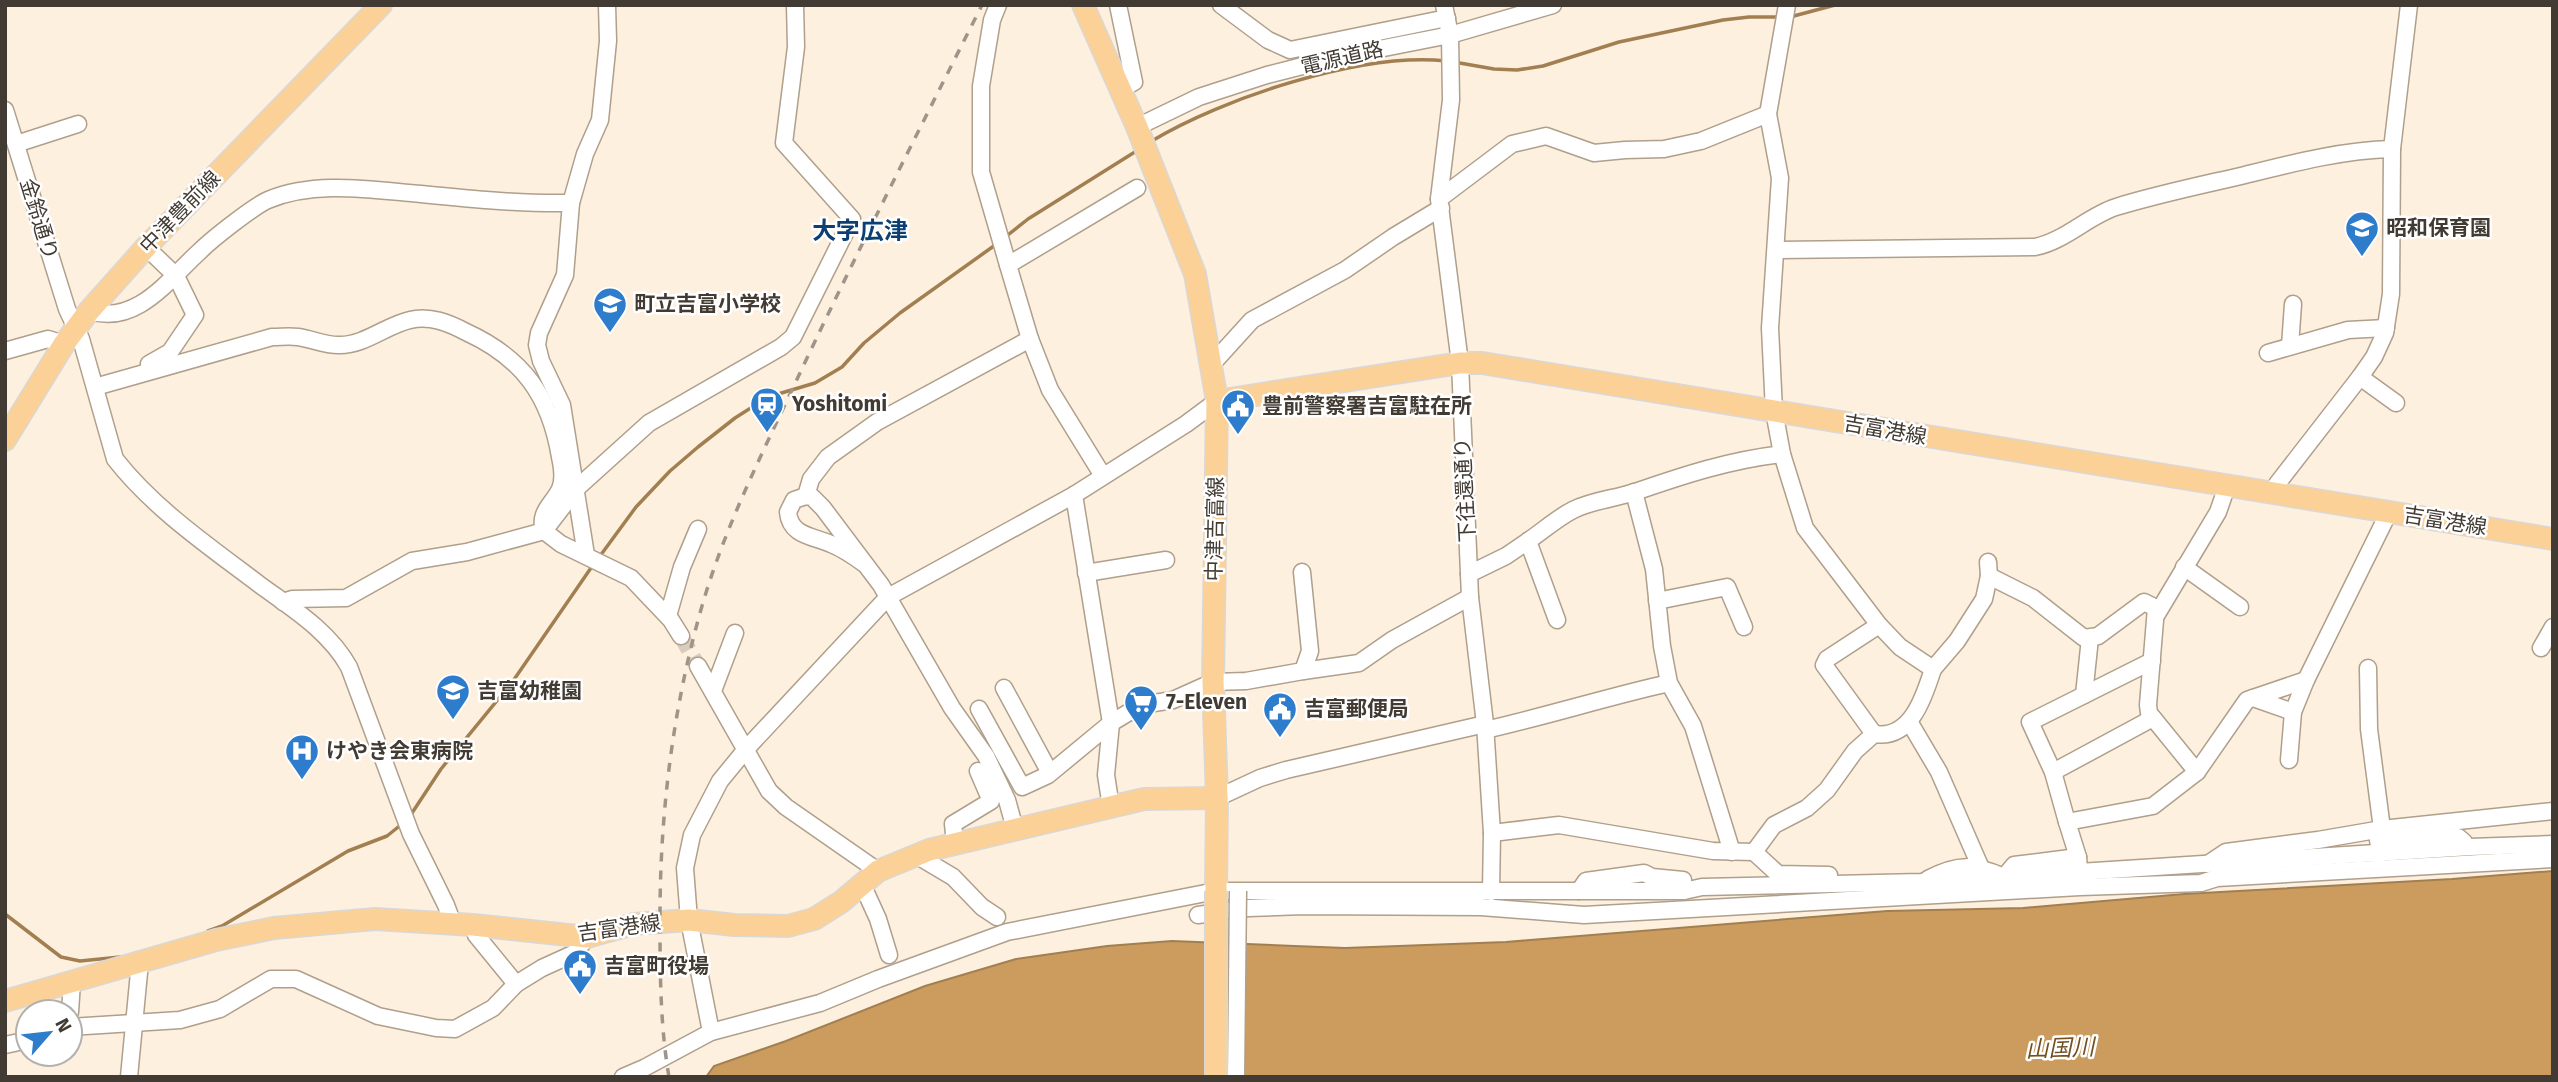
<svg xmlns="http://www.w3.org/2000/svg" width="2558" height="1082" font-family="'Fira Sans','Noto Sans JP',sans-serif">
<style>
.water{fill:#cb9c5e;stroke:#a27f51;stroke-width:2}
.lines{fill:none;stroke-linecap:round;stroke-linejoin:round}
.stream{stroke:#a27f51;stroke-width:3.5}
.minor-tunnel{stroke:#d8ccbd;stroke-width:16;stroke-dasharray:16 8;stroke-linecap:butt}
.minor-casing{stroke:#af9f8b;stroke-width:19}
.major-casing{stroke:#d9d8d6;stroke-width:24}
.minor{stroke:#fff;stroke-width:16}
.major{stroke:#fbd197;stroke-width:21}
.rail{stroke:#9f9488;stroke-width:3.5;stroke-dasharray:9 9;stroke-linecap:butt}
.minor-bridge-casing{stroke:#af9f8b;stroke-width:19;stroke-linecap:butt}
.major-bridge-casing{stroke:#d9d8d6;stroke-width:24;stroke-linecap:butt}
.minor-bridge{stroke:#fff;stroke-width:16}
.major-bridge{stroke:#fbd197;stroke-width:21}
.labels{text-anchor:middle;stroke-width:5;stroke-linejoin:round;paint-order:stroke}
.street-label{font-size:21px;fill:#423b33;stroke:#fff}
.poi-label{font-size:21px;font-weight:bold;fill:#423b33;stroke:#fff;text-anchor:start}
.water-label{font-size:23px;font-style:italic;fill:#725022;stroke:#fff}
.quarter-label{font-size:24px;font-weight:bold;fill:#0d4072;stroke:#fff}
</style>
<rect width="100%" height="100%" fill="#fef0df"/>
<path class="water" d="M2553 871V1077H706L714 1066 786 1041 925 986 1016 959 1107 946 1172 941 1345 948 1506 942 1887 911 2023 908 2184 894 2452 879Z"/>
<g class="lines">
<g class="stream">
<path d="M1790 17 1835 5"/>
<path d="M1454 62 1494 69 1517 70 1543 66 1619 42 1723 20 1749 17H1778"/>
<path d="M1150 142C1222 98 1362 52 1446 61"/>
<path d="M1004 238 1028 219 1138 150"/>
<path d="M600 556 636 507 670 471 698 447 735 418 768 397 815 383 842 367 864 343 900 313 998 243"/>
<path d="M410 816 441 769 513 681 593 565"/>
<path d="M5 914 61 957 80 961 120 957"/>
<path d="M208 931 222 926 348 851 387 836 402 824"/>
</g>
<path class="minor-tunnel" d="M681 636 698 666"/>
<g class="minor-casing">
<g id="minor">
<path d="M998 5 992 20 981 86V172L1008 265"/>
<path d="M1118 5 1134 82 1120 90"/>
<path d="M1221 5 1268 40 1290 50 1447 18"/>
<path d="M1444 5 1450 35 1451 100 1439 199 1460 363 1470 597 1485 724 1492 833 1491 892"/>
<path d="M5 110 67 309 81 339 115 459C154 509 210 547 260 585 293 609 329 631 349 667L411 834 446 905 453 924"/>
<path d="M1137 127 1199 97 1267 75 1338 57 1450 35 1553 5"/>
<path d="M16 144 78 124"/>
<path d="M1439 199 1512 144 1546 136 1594 153 1625 150 1664 149 1701 141 1768 114"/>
<path d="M146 247 176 276 195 315 170 352 149 364 151 369"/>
<path d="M1777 250 2035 247C2065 241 2088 216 2116 207 2158 194 2202 185 2245 175 2293 163 2343 150 2392 149"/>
<path d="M89 311C137 326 169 279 200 251 212 239 254 206 268 200 315 180 372 190 421 194 471 199 521 204 571 203"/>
<path d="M1030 339 1008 265 1137 188"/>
<path d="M2290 346 2293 304"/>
<path d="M5 351 48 339 64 344"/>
<path d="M2268 353 2348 330 2386 328"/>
<path d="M1212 364 1252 320 1345 270 1393 237 1441 208"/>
<path d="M2360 377 2396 403"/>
<path d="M95 387 272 337C281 337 290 336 298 337 312 339 327 346 340 345 365 345 387 325 410 320 430 315 449 323 466 332 523 358 550 396 560 457 562 466 564 480 560 489 553 504 538 512 544 531"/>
<path d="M1634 492 1654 569 1662 646 1669 683 1693 726 1732 852"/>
<path d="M2276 493 2277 484 2360 377 2374 357 2385 333 2391 294 2392 149 2409 5"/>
<path d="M1074 495 1111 723 1106 775 1111 807"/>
<path d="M806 496 811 479 828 457 877 422 1030 339 1050 390 1103 476"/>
<path d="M544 531 577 488 649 423 781 347 793 337 852 219 784 143 796 47 795 5"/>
<path d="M1528 541C1543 531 1557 518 1573 510 1593 500 1614 499 1635 492 1684 475 1730 460 1782 454"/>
<path d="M586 555 562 405 541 361 537 345 539 333 565 275 571 203 585 154 600 120 608 41 607 5"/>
<path d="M1988 562 1989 576 2033 598 2084 638 2098 636 2144 602 2156 608 2148 705 2149 713 2197 772"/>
<path d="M866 565C855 557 844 549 831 544 813 536 790 536 788 512L794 500 806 496 812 497 823 508 881 585 952 708 986 756 1007 800 1015 829"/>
<path d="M2184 567 2240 607"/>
<path d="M1086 573 1166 560"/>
<path d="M1469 574 1506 556 1528 541 1557 620"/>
<path d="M1657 601 1727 587 1744 627"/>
<path d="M283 602 292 599 346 598 412 561 467 552 544 531 561 544 631 578 671 620 681 636"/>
<path d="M2157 614 2218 512 2227 486"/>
<path d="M668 616 682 567 698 529"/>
<path d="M2541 648 2553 627"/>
<path d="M698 666 769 791 786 807 878 871"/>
<path d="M2368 668 2369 729 2382 829 2378 839 2380 854"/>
<path d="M1933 669 1957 641 1984 599 1989 576"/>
<path d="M1303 671 1359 663 1392 640 1470 597"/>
<path d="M1004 688 1050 773"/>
<path d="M713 691 735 633"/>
<path d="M2084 695 2090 638"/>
<path d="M2253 698 2293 712"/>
<path d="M979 709 1022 787 1048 775 1111 723 1141 705 1173 700 1213 682 1246 681 1303 671 1310 651 1302 572"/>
<path d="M1910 723 1939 772 1980 866"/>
<path d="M1485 730C1547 716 1607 697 1669 683"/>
<path d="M1874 734 1824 665 1827 659 1879 625"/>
<path d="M2289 760 2293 712 2306 680 2389 512"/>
<path d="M2053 772 2153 718"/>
<path d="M1217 798 1260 778 1286 770 1485 724"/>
<path d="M2067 822 2053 772 2030 722 2152 661"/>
<path d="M1492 833 1559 825 1713 851 1754 852 1774 825 1807 808 1827 790 1855 751 1874 734C1911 740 1924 697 1933 669L1900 647 1879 625 1805 528 1782 454 1774 411 1770 328 1780 178 1768 114 1787 5"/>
<path d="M2378 839 2458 837 2464 842"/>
<path d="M955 843 953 824 991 801 978 771"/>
<path d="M1754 852 1778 874 1829 875"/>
<path d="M916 855 953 877 982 907 997 917"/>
<path d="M2208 864 2226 852 2318 840 2382 829 2553 811"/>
<path d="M1928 879C1958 863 1974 864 2004 877L2014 865 2078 857"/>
<path d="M2080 882 2078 857 2067 822 2153 806 2197 772 2247 700 2306 680"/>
<path d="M862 884 878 919 889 955"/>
<path d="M1579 891 1586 881 1644 873 1652 877 1683 880 1684 891"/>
<path d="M1198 915 1248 908 1303 906 1481 907 1584 915 2080 887 2201 883 2217 878 2553 859"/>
<path d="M473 925 476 935 516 984"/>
<path d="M70 1012 72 982"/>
<path d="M70 1027 180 1020 220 1009 271 979H296L378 1016 436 1028 455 1029 493 1008 516 984 542 968 575 953 587 937"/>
<path d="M711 1032 689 920 685 868 692 835 720 781 747 748 888 597 1074 495 1186 424 1217 401"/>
<path d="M5 1045 28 1040"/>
<path d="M129 1077 140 962"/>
<path d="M623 1077 644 1068 711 1032 820 1003 878 979 1007 932 1216 891H1684L1702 887 1921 882 2470 847 2553 844"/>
</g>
</g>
<g class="major-casing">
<g id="major">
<path d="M1083 5 1137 127 1195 274 1217 401 1213 682 1217 798 1216 891"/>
<path d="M1217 401 1460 363H1482L2553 539"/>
<path d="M5 440 64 344 89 311 146 247 381 5"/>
<path d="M5 1001 216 940 274 928 375 919 473 925 587 937 634 924 689 920 734 925 788 926 814 919 841 902 878 871 929 850 1144 799 1217 798"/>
</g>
</g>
<use href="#minor" class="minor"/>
<use href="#major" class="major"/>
<path class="rail" d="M669 1077C660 1025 660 970 660 917 660 812 673 707 702 606 725 526 764 450 799 375 858 250 920 128 982 5"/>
<g class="minor-bridge-casing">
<path id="minor-bridge" d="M1236 1077 1238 891"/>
</g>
<g class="major-bridge-casing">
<path id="major-bridge" d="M1216 1077V891"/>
</g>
<use href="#minor-bridge" class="minor-bridge"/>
<use href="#major-bridge" class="major-bridge"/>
</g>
<defs>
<g id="school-pin" transform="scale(1.75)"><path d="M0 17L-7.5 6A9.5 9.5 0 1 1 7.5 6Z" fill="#2e7ccc" stroke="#fff"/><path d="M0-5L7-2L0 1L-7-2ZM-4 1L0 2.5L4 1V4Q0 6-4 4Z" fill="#fff"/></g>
<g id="station-pin" transform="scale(1.75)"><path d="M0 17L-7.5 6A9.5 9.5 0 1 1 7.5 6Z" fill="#2e7ccc" stroke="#fff"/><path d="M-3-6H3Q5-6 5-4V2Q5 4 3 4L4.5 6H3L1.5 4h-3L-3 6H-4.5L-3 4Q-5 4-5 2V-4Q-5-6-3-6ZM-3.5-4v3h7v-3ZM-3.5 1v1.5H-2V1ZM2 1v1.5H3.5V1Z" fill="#fff"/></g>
<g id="civic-pin" transform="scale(1.75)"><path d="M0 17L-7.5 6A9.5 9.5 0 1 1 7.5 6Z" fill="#2e7ccc" stroke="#fff"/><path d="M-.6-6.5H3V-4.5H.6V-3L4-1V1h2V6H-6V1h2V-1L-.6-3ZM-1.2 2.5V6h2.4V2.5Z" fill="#fff"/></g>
<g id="supermarket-pin" transform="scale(1.75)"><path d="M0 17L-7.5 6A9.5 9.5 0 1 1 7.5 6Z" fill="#2e7ccc" stroke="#fff"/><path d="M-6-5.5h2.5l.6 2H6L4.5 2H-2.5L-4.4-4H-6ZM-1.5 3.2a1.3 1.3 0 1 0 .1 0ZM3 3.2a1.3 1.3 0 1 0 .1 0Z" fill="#fff"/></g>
<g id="hospital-pin" transform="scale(1.75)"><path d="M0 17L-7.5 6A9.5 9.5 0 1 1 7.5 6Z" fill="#2e7ccc" stroke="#fff"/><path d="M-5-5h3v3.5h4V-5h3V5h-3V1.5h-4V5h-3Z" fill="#fff"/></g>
</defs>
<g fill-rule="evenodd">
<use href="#school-pin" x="2362" y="228"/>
<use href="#school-pin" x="610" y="304"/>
<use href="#station-pin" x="767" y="404"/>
<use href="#civic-pin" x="1238" y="406"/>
<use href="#school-pin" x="453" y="691"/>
<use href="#supermarket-pin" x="1141" y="702"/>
<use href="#civic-pin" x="1280" y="709"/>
<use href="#hospital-pin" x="302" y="751"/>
<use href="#civic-pin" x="580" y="966"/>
</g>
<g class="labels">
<g class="street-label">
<text transform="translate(1342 58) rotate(-13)" y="7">電源道路</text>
<text transform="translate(180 212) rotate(-46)" y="7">中津豊前線</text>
<text transform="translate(39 219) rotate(73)" y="7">金鈴通り</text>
<text transform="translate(1885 430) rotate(10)" y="7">吉富港線</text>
<text transform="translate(1465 490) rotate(-93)" y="7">下往還通り</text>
<text transform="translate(2445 521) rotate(9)" y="7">吉富港線</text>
<text transform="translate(1215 529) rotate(-89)" y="7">中津吉富線</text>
<text transform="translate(619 928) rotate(-8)" y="7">吉富港線</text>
</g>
<g class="poi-label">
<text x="2386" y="235">昭和保育園</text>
<text x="634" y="311">町立吉富小学校</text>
<text x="792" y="411">Yoshitomi</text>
<text x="1262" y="413">豊前警察署吉富駐在所</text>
<text x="477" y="698">吉富幼稚園</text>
<text x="1166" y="709">7-Eleven</text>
<text x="1304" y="716">吉富郵便局</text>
<text x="326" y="758">けやき会東病院</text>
<text x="604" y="973">吉富町役場</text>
</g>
<g class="water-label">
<text transform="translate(2060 1048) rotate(-2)" y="8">山国川</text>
</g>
<g class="quarter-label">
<text x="860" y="239">大字広津</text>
</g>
</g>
<rect width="2558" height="1082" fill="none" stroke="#423b33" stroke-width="14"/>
<g transform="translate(49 1033) rotate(62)"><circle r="33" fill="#ffffff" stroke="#b3b1ad" stroke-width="2"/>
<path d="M0-5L12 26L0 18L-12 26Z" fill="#2e7ccc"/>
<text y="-10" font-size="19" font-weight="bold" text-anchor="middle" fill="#423b33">N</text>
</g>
</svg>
